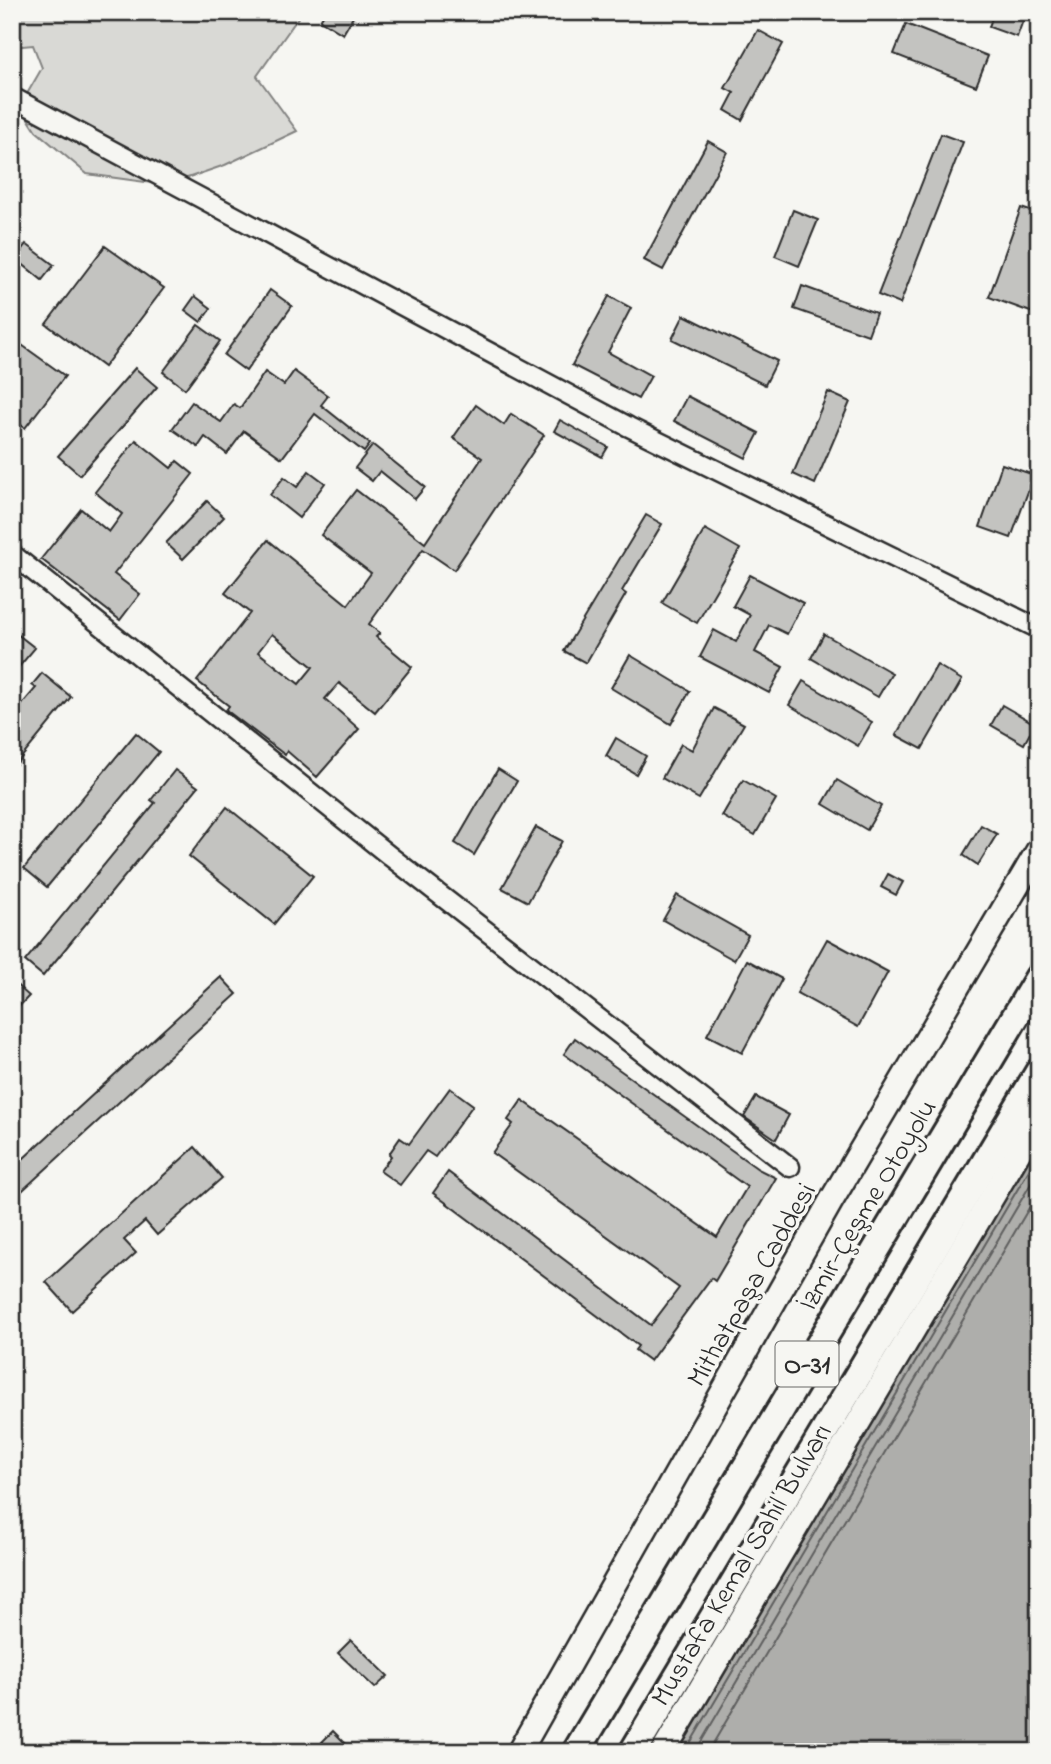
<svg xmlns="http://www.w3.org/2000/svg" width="1051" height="1764" font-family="'Indie Flower',sans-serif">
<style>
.green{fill:#d9d9d5;stroke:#828280;stroke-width:2}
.water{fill:#aeaeab;stroke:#7a7a78;stroke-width:2}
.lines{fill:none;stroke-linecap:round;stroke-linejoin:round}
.shore{stroke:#5f5f5e;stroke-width:2}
.building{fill:#c3c3c0;stroke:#2b2b2b;stroke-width:2;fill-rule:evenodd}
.minor-casing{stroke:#2b2b2b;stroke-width:23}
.major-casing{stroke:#2b2b2b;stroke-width:28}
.highway-casing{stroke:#2b2b2b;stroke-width:32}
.minor{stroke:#f6f6f2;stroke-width:18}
.major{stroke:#f6f6f2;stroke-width:23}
.highway{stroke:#f6f6f2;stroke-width:26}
.labels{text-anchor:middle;stroke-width:7;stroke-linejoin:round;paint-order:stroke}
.shield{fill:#f6f6f2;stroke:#686867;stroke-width:2}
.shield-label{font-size:26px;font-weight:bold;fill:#2b2b2b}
.street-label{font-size:28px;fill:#2b2b2b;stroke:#f6f6f2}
</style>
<rect width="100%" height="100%" fill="#f6f6f2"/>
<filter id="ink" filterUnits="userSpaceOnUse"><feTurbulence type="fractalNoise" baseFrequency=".0143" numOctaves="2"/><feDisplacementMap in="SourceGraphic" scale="14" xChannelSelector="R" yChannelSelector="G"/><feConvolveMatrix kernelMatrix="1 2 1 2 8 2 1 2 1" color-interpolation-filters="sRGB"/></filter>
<g filter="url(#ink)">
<path class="green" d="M12 12H302L257 76 297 131 225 165 167 185 87 174 36 131 20 106 42 68 33 45 12 47Z"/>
<path class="water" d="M1039 1139V1752H677Z"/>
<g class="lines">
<g class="shore">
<path d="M685 1752 1039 1153"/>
<path d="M695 1752 1039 1170"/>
<path d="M708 1752 1039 1191"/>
</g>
</g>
<g class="building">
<path d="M325 12H356L343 34 320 20Z"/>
<path d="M994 12H1026L1017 37 989 27Z"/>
<path d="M906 24 988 56 976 86 894 54Z"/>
<path d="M758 30 783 44 742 120 725 110 734 93 725 88Z"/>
<path d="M941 134 963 142 900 304 878 295Z"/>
<path d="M708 141 727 152 663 270 644 260Z"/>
<path d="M1021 208 1039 214V315L989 297Z"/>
<path d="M793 210 818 220 799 266 775 256Z"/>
<path d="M26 244 54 265 42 280 15 258Z"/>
<path d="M105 246 164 288 104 367 46 324Z"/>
<path d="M802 286 876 313 868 335 794 309Z"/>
<path d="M270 290 292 306 246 371 224 355Z"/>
<path d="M195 296 211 308 201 322 185 310Z"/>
<path d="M609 296 631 308 608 352 651 376 638 399 572 365Z"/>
<path d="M684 315 777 361 765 385 672 339Z"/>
<path d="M198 325 220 341 185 389 163 372Z"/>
<path d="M12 338 65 376 25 428 12 418Z"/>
<path d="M135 368 157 387 80 475 58 456Z"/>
<path d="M294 371 328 396 321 405 370 444 364 452 315 414 282 458 244 431 227 454 205 437 198 447 172 429 192 402 221 422 234 404 240 408 265 372 284 385Z"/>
<path d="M828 392 850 402 815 484 793 474Z"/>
<path d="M687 396 759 433 746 458 674 421Z"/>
<path d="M476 405 504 425 511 414 544 435 454 570 423 549 369 624 380 633 376 637 412 667 375 712 339 683 325 699 359 729 317 777 287 751 285 755 226 710 229 706 197 681 250 613 225 593 268 540 348 605 371 573 321 535 356 490 425 543 482 458 453 438ZM272 634 313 667 299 684 258 652Z"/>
<path d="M560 420 608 447 602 457 554 431Z"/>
<path d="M136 440 171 468 177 461 193 474 114 574 140 594 120 620 41 559 81 509 109 532 122 514 95 492Z"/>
<path d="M373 445 425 487 415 499 380 471 372 481 355 468Z"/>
<path d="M1002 464 1034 475 1011 538 980 527Z"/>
<path d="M309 471 325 483 299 518 270 495 284 477 297 487Z"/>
<path d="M207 501 224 517 183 559 166 543Z"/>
<path d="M646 515 662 524 622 591 626 594 586 663 564 651Z"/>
<path d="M705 529 740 549 697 623 662 603Z"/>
<path d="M750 575 803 603 787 634 769 625 755 652 783 667 769 693 700 657 714 630 736 642 750 615 733 606Z"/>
<path d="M12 630 35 648 12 675Z"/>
<path d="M824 634 892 673 878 697 811 658Z"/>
<path d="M630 655 690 691 671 724 611 688Z"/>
<path d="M937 665 962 680 922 749 896 735Z"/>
<path d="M42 673 71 697 12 769V716L36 688 32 685Z"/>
<path d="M803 681 872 722 858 746 789 705Z"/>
<path d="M1002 705 1035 724 1024 744 991 725Z"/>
<path d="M714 708 744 724 699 799 662 778 681 744 692 750Z"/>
<path d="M136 733 159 752 47 887 24 868Z"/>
<path d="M616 738 646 756 636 774 606 756Z"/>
<path d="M498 769 517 781 474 855 455 843Z"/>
<path d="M175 770 198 787 43 976 25 961 155 803 151 800Z"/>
<path d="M743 780 776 799 755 835 722 816Z"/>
<path d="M837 780 881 806 867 830 823 804Z"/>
<path d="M227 807 313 876 274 924 189 856Z"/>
<path d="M981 825 997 834 978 865 963 855Z"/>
<path d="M536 827 562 841 528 902 502 888Z"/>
<path d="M888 874 903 882 896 895 881 887Z"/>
<path d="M677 895 748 935 734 960 663 920Z"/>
<path d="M827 939 888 972 858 1027 797 993Z"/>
<path d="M747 960 782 979 742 1053 707 1035Z"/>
<path d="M221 977 237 994 12 1200V1169Z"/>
<path d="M12 981 29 996 12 1014Z"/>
<path d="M575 1038 758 1169 776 1178 715 1281 711 1278 650 1361 635 1350 638 1346 433 1193 448 1172 651 1325 679 1288 492 1153 513 1124 508 1120 522 1100 717 1237 747 1187 564 1054Z"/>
<path d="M450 1088 473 1105 435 1157 426 1151 400 1185 380 1171 391 1156 389 1154 400 1138 409 1144Z"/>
<path d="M756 1097 789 1115 776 1139 744 1117Z"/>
<path d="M195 1147 222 1178 157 1235 145 1221 124 1240 136 1253 72 1311 46 1282Z"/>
<path d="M351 1640 388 1676 375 1688 338 1653Z"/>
<path d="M333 1731 354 1752H333L322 1742Z"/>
</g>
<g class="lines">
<g class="minor-casing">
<g id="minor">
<path d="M12 97 629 427 1039 629"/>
<path d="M12 554 391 857 790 1167"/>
</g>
</g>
<g class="major-casing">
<g id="major">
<path d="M519 1752 831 1201 1039 849"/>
<path d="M663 1752 1039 1118"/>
</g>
</g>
<g class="highway-casing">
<g id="highway">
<path d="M576 1752 1039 977"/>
<path d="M633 1752 1039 1072"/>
</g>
</g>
<use href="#minor" class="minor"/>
<use href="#major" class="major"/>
<use href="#highway" class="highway"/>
</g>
</g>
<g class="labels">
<rect class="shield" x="775.5" y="1341.5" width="63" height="45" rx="5"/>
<g class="shield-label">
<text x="807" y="1373">O-31</text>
</g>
<g class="street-label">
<text transform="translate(866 1204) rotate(-59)" y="10">İzmir-Çeşme Otoyolu</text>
<text transform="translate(750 1284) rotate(-60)" y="10">Mithatpaşa Caddesi</text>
<text transform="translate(740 1564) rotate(-59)" y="10">Mustafa Kemal Sahil Bulvarı</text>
</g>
</g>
<rect width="1051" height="1764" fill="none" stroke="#f6f6f2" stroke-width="42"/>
<rect x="21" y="21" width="1009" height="1722" fill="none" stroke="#2b2b2b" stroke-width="2.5" filter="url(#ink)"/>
</svg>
